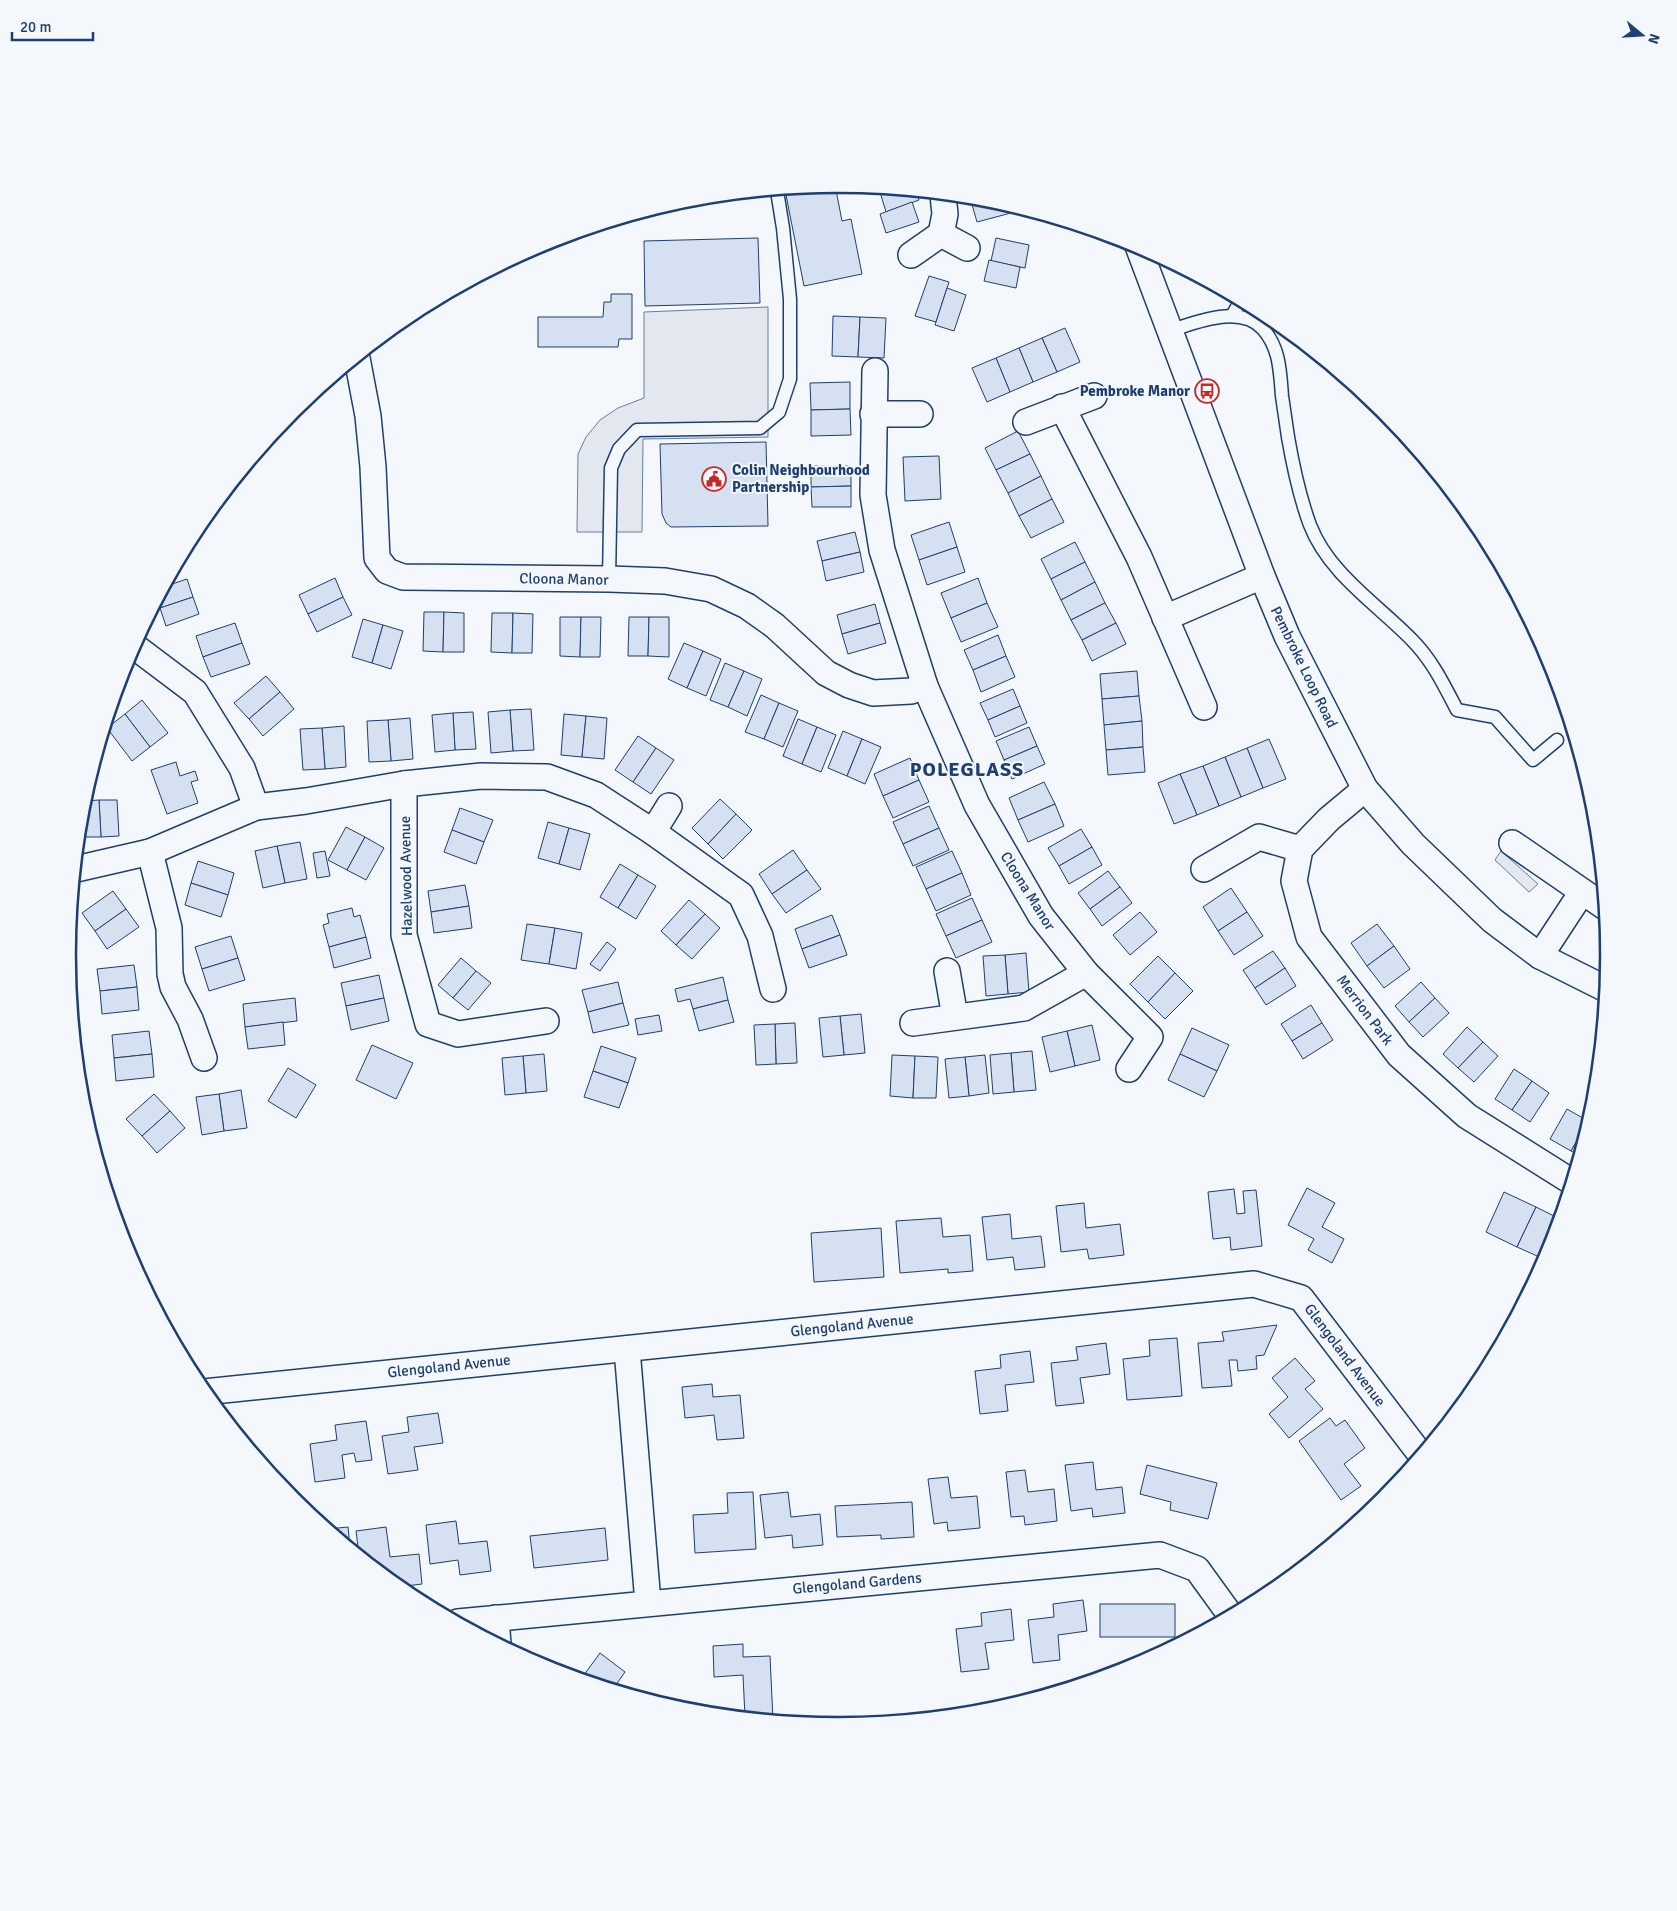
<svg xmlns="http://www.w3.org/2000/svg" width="1677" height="1911" font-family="Signika,sans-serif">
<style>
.parking{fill:#e3e8f0;stroke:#687fa3}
.building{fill:#d5e0f0;stroke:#1d3f73}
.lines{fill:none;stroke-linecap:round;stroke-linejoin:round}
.service-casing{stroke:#1d3f73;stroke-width:15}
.minor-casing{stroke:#1d3f73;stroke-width:28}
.service{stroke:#f4f7fb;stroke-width:12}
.minor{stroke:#f4f7fb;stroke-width:25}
.labels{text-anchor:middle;stroke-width:4;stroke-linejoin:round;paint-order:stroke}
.poi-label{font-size:15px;font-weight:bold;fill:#1d3f73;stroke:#f4f7fb;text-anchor:end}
.street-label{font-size:15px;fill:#1d3f73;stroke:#f4f7fb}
.district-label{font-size:20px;font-weight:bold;letter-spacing:1px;fill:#1d3f73;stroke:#f4f7fb}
.rim{fill:none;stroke:#1d3f73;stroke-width:2.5}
</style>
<rect width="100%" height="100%" fill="#f4f7fb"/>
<g class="parking">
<path d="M768 307V437L643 439 642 532H577L578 454 586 437 600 420 618 408 644 398V312Z"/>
<path d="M1501 851 1538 884 1529 892 1495 860Z"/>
</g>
<g class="building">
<path d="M835 185 842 221 851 219 862 274 804 286 785 190Z"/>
<path d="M886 189 917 192 919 200 886 212 880 192Z"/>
<path d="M979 198 1008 205 1011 213 977 222 971 201Z"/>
<path d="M912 202 919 222 886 233 880 214Z"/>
<path d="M758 238 760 303 645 306 644 241Z"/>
<path d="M996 238 1029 245 1025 268 991 261Z"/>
<path d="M989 260 1020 267 1016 288 984 281Z"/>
<path d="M929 276 949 282 936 322 915 316Z"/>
<path d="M947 288 966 295 954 331 935 325Z"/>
<path d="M611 294H632V339H619L618 347H538V317H603L604 302H611Z"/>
<path d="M833 316 860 317 858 357 832 356Z"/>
<path d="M860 317 886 318 884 358 858 357Z"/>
<path d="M1065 328 1080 362 1057 372 1042 338Z"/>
<path d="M1042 338 1057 372 1033 382 1019 348Z"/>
<path d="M1019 348 1033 382 1010 392 996 358Z"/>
<path d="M996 358 1010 392 987 402 972 368Z"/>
<path d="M850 382V409L811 410 810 383Z"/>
<path d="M850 409 851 435 811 436V410Z"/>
<path d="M1018 431 1030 454 996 470 985 448Z"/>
<path d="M766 442 768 526 671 527 666 523 662 514 660 444Z"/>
<path d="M1030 454 1041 476 1008 493 996 470Z"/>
<path d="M939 456 941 499 905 501 903 457Z"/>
<path d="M811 466H851V486L811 487Z"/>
<path d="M1041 476 1052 499 1019 516 1008 493Z"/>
<path d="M851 486V507H812L811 487Z"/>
<path d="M1052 499 1064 522 1031 538 1019 516Z"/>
<path d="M949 522 957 547 919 560 911 535Z"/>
<path d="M855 532 860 552 822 561 817 541Z"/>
<path d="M1075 542 1085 562 1051 579 1041 559Z"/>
<path d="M957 547 965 572 927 585 919 560Z"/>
<path d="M860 552 864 572 826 581 822 561Z"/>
<path d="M1085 562 1095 582 1061 600 1051 579Z"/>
<path d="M335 578 343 597 308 614 299 595Z"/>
<path d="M978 578 987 603 951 618 941 593Z"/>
<path d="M187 579 193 597 160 608 158 601 166 586Z"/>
<path d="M1095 582 1105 603 1071 620 1061 600Z"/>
<path d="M193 597 199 614 166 626 160 608Z"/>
<path d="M343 597 352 615 317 632 308 614Z"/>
<path d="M987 603 998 627 961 642 951 618Z"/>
<path d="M1105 603 1116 623 1082 640 1071 620Z"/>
<path d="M875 604 880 623 842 634 837 615Z"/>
<path d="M424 612H444L443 652 423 651Z"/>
<path d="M444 612 464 613V652H443Z"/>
<path d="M492 613H513L512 653 491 652Z"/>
<path d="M513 613 533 614 532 653H512Z"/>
<path d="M560 617H581L580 657 560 656Z"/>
<path d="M581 617H601L600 657H580Z"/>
<path d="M629 617H649L648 656H628Z"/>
<path d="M649 617H669V657L648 656Z"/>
<path d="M363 619 383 625 372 663 352 657Z"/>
<path d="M235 623 242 643 203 657 196 636Z"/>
<path d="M880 623 886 643 848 654 842 634Z"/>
<path d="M1116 623 1126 644 1092 661 1082 640Z"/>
<path d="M383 625 403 631 391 669 372 663Z"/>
<path d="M998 635 1006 656 973 670 964 650Z"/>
<path d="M242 643 250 664 211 677 203 657Z"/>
<path d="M684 643 703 651 687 688 668 679Z"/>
<path d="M703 651 721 659 706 696 687 688Z"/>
<path d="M1006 656 1015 677 981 692 973 670Z"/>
<path d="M725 663 744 671 728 707 710 700Z"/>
<path d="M744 671 762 679 747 716 728 707Z"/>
<path d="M1137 671 1139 696 1102 699 1100 674Z"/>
<path d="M266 676 280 692 249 719 234 703Z"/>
<path d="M1013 689 1020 706 988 720 980 703Z"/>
<path d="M280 692 294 709 263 736 249 719Z"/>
<path d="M761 695 779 703 764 739 745 732Z"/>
<path d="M1139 696 1142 721 1104 725 1102 699Z"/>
<path d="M142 700 168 733 150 747 125 714Z"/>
<path d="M779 703 798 711 783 747 764 739Z"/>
<path d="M1020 706 1027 723 995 737 988 720Z"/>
<path d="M531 709 534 750 513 751 510 710Z"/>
<path d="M510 710 513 751 491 753 488 712Z"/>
<path d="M473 712 476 749 455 750 453 713Z"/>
<path d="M453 713 455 750 435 752 432 715Z"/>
<path d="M125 714 150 747 132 761 107 728Z"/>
<path d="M564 714 586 716 582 757 561 755Z"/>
<path d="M586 716 607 718 604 759 582 757Z"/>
<path d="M410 718 413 759 391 761 388 720Z"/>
<path d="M798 719 817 727 802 764 783 756Z"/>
<path d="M388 720 391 761 369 762 367 721Z"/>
<path d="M1142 721 1143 747 1106 750 1104 725Z"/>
<path d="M344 726 346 767 325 769 322 728Z"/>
<path d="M817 727 836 735 821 772 802 764Z"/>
<path d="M1029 727 1037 746 1004 760 996 741Z"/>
<path d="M322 728 325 769 303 770 300 729Z"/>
<path d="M843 731 862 739 847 776 828 768Z"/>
<path d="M638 736 656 748 633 782 615 770Z"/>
<path d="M862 739 881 747 865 784 847 776Z"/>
<path d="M1269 739 1286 779 1263 788 1247 748Z"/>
<path d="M1037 746 1045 764 1012 779 1004 760Z"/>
<path d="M1143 747 1145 772 1108 775 1106 750Z"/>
<path d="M656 748 674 760 651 794 633 782Z"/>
<path d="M1247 748 1263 788 1241 797 1225 757Z"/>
<path d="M1225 757 1241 797 1219 806 1203 766Z"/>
<path d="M910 758 919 780 883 796 874 774Z"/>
<path d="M176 762 180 776 195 771 198 780 191 782 198 803 167 814 151 770Z"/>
<path d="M1203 766 1219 806 1197 815 1180 774Z"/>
<path d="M1180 774 1197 815 1174 824 1158 783Z"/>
<path d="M919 780 929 802 893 818 883 796Z"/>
<path d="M1044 782 1055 804 1018 820 1009 798Z"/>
<path d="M720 799 736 814 708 844 692 828Z"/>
<path d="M99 800H117L119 836 101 837Z"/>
<path d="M99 800 101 837H83L82 813 84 801Z"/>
<path d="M1055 804 1064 826 1028 842 1018 820Z"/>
<path d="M929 806 939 828 903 844 893 822Z"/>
<path d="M460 808 493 820 484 842 452 830Z"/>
<path d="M736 814 752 830 723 859 708 844Z"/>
<path d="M548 822 569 828 559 864 538 858Z"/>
<path d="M346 827 365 837 347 870 328 860Z"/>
<path d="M569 828 590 834 580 870 559 864Z"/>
<path d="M939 828 949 850 913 866 903 844Z"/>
<path d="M1081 829 1092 847 1059 866 1048 848Z"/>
<path d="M452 830 484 842 476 864 444 852Z"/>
<path d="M365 837 384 848 366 880 347 870Z"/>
<path d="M300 842 307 879 285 883 277 846Z"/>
<path d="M277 846 285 883 263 888 255 851Z"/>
<path d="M1092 847 1102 865 1069 884 1059 866Z"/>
<path d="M793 850 807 870 772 894 759 874Z"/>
<path d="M325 851 330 876 317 878 313 853Z"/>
<path d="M952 851 962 873 926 889 916 867Z"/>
<path d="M198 861 234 873 228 895 191 883Z"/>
<path d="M620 864 638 875 618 908 600 897Z"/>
<path d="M807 870 821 889 786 913 772 894Z"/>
<path d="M1108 871 1120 887 1090 909 1078 893Z"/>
<path d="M962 873 971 895 936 911 926 889Z"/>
<path d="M638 875 656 886 636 919 618 908Z"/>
<path d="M191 883 228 895 221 917 185 905Z"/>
<path d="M465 885 469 906 431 912 428 891Z"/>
<path d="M1120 887 1132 903 1102 926 1090 909Z"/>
<path d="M1231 888 1247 912 1218 931 1203 907Z"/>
<path d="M113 891 126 909 95 931 82 913Z"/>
<path d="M972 898 982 920 946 936 936 914Z"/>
<path d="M689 900 705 914 676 945 661 931Z"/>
<path d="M469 906 472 928 434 933 431 912Z"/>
<path d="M352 908 354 917 360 915 366 937 329 947 323 925 329 923 327 914Z"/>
<path d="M126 909 139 927 107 949 95 931Z"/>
<path d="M1140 912 1157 932 1130 955 1113 935Z"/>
<path d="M1247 912 1263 936 1234 955 1218 931Z"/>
<path d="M705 914 720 928 692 959 676 945Z"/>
<path d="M832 915 840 935 802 949 795 929Z"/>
<path d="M982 920 992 942 956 958 946 936Z"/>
<path d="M527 924 555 928 549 964 521 960Z"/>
<path d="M1377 924 1394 946 1367 966 1351 943Z"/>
<path d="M555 928 582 933 576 969 549 964Z"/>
<path d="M840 935 847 955 809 968 802 949Z"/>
<path d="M231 936 238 958 202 969 195 947Z"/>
<path d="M366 937 371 958 334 968 329 947Z"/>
<path d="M607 942 616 949 600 971 590 964Z"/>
<path d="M1394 946 1410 969 1384 988 1367 966Z"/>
<path d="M1273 951 1285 968 1255 988 1243 970Z"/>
<path d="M1026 953 1029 992 1008 994 1005 955Z"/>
<path d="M1005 955 1008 994 986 996 983 956Z"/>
<path d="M1158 956 1175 973 1148 1002 1130 984Z"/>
<path d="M238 958 245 980 209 991 202 969Z"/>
<path d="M461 958 476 971 453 998 438 985Z"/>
<path d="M134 965 137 987 100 991 97 969Z"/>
<path d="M1285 968 1296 986 1266 1005 1255 988Z"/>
<path d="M476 971 491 983 468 1010 453 998Z"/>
<path d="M1175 973 1193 991 1165 1019 1148 1002Z"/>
<path d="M379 975 384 998 346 1006 341 983Z"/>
<path d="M723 977 728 1000 693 1009 690 999 678 1002 675 989Z"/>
<path d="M618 982 623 1003 588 1012 582 990Z"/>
<path d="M1421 982 1435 998 1409 1022 1395 1006Z"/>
<path d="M137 987 139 1010 102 1014 100 991Z"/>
<path d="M295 998 297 1021 245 1027 243 1004Z"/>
<path d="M384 998 389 1021 351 1030 346 1006Z"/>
<path d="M1435 998 1449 1013 1423 1037 1409 1022Z"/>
<path d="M728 1000 734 1022 699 1031 693 1009Z"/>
<path d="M623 1003 629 1025 593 1033 588 1012Z"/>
<path d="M1311 1005 1322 1023 1292 1041 1281 1024Z"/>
<path d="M861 1014 865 1053 844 1055 840 1016Z"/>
<path d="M659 1015 662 1031 638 1035 635 1019Z"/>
<path d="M840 1016 844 1055 823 1057 819 1018Z"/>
<path d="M283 1022 285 1045 248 1049 245 1027Z"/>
<path d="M795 1023 797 1063 776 1064 775 1024Z"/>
<path d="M1322 1023 1333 1040 1303 1059 1292 1041Z"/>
<path d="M775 1024 776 1064 756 1065 754 1025Z"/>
<path d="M1092 1025 1100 1060 1075 1066 1067 1031Z"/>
<path d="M1467 1027 1483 1042 1458 1068 1443 1054Z"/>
<path d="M1192 1028 1229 1045 1217 1071 1180 1054Z"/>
<path d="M149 1031 152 1054 114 1058 112 1035Z"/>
<path d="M1067 1031 1075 1066 1050 1072 1042 1037Z"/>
<path d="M1483 1042 1498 1056 1474 1082 1458 1068Z"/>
<path d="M372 1045 413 1063 396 1099 356 1080Z"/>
<path d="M601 1046 636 1058 628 1083 593 1071Z"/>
<path d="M1032 1051 1036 1090 1014 1092 1011 1053Z"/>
<path d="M1011 1053 1014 1092 993 1094 990 1055Z"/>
<path d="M152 1054 154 1077 116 1081 114 1058Z"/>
<path d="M544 1054 547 1091 526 1093 523 1056Z"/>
<path d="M1180 1054 1217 1071 1204 1097 1168 1080Z"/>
<path d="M892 1055 915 1056 913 1098 890 1096Z"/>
<path d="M985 1055 989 1093 969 1096 965 1057Z"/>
<path d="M523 1056 526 1093 505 1095 502 1058Z"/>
<path d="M915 1056 938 1057 936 1098H913Z"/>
<path d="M965 1057 969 1096 949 1098 945 1059Z"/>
<path d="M288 1068 316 1085 296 1118 268 1101Z"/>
<path d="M1514 1069 1532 1081 1512 1110 1495 1099Z"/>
<path d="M593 1071 628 1083 619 1108 584 1097Z"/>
<path d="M1532 1081 1549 1093 1530 1122 1512 1110Z"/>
<path d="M241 1090 247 1128 224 1131 219 1094Z"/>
<path d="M154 1094 170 1111 142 1136 126 1119Z"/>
<path d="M219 1094 224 1131 202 1135 196 1097Z"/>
<path d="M1567 1109 1588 1121 1571 1151 1550 1139Z"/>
<path d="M170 1111 185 1128 157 1153 142 1136Z"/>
<path d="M1588 1121 1590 1122 1580 1156 1571 1151Z"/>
<path d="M1307 1188 1335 1203 1322 1227 1344 1239 1332 1263 1308 1250 1314 1239 1288 1225Z"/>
<path d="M1234 1189 1237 1214 1245 1213 1243 1191 1256 1190 1262 1246 1231 1250 1230 1237 1213 1239 1208 1192Z"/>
<path d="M1504 1192 1536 1207 1517 1247 1486 1232Z"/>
<path d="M1084 1203 1086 1228 1120 1224 1124 1255 1089 1259 1087 1249 1061 1252 1056 1206Z"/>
<path d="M1536 1207 1560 1219 1551 1251 1546 1260 1517 1247Z"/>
<path d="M1010 1214 1012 1239 1041 1236 1045 1267 1015 1270 1013 1257 987 1260 982 1217Z"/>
<path d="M941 1218 943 1237 970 1235 973 1271 948 1273V1269L900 1273 896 1221Z"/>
<path d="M881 1228 884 1277 814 1282 811 1233Z"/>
<path d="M1277 1325 1264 1355 1256 1356 1257 1369 1238 1371 1237 1360H1229L1232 1386 1202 1388 1198 1343 1224 1341 1222 1332Z"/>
<path d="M1177 1338 1182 1396 1127 1400 1123 1359 1150 1356 1149 1340Z"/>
<path d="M1106 1343 1110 1374 1080 1378 1084 1403 1056 1406 1051 1363 1078 1360 1076 1347Z"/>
<path d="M1030 1351 1034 1382 1005 1385 1008 1411 980 1414 975 1371 1001 1368 1000 1355Z"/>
<path d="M1295 1358 1315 1381 1305 1389 1323 1409 1289 1438 1269 1414 1288 1397 1272 1378Z"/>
<path d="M712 1384 713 1397 740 1395 744 1438 717 1440 714 1415 685 1418 682 1387Z"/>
<path d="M438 1413 443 1443 414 1447 418 1470 388 1474 382 1436 409 1432 407 1417Z"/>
<path d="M1330 1418 1336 1426 1345 1420 1365 1448 1344 1464 1361 1486 1341 1500 1299 1441Z"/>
<path d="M366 1421 372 1460 356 1462 354 1453 342 1455 345 1478 315 1482 310 1444 337 1440 335 1425Z"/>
<path d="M1093 1462 1096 1490 1122 1487 1125 1513 1093 1517 1092 1508 1071 1511 1065 1465Z"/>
<path d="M1147 1465 1217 1483 1208 1519 1170 1510 1171 1502 1140 1494Z"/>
<path d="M1025 1470 1028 1492 1054 1489 1057 1521 1025 1525 1024 1516 1011 1517 1006 1472Z"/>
<path d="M948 1477 951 1498 977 1496 980 1528 948 1531 947 1522 934 1524 928 1479Z"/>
<path d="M753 1492 756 1549 695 1553 693 1515 728 1513 727 1493Z"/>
<path d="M788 1492 791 1517 820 1514 823 1545 793 1548 792 1535 765 1538 760 1495Z"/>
<path d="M912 1502 914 1537 881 1539V1535L837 1537 835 1506Z"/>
<path d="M456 1521 459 1544 487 1541 491 1571 460 1575 458 1560 430 1564 426 1525Z"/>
<path d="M348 1527 350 1547 328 1529Z"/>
<path d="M386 1527 390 1557 419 1554 422 1584 398 1587 390 1580 389 1576H385L359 1555 356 1531Z"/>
<path d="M605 1528 608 1560 534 1568 530 1536Z"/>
<path d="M1083 1600 1087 1631 1058 1635 1060 1660 1033 1663 1028 1620 1054 1617 1053 1604Z"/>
<rect x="1100" y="1604" width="75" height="33"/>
<path d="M1011 1609 1014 1640 985 1643 989 1669 961 1672 956 1629 982 1626 981 1613Z"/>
<path d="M743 1644V1657L770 1656 773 1720 745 1717 743 1675 714 1677 713 1646Z"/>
<path d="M600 1653 625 1672 613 1689 581 1679Z"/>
</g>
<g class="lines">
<g class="service-casing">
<g id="service">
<path d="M1232 316 1241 300"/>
<path d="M1170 331C1195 322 1241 304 1263 329 1280 348 1280 372 1282 396 1284 410 1286 423 1288 437 1293 466 1300 498 1310 525 1329 574 1377 604 1412 640 1432 660 1444 685 1457 710L1495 717 1533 760 1557 740"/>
<path d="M609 579 611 468 619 449 637 430 760 428 779 412 790 379V299L783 228 777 191"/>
</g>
</g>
<g class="minor-casing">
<g id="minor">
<path d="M943 195 945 214 941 234 967 248"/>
<path d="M1138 246 1262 576 1287 636 1365 789 1413 844 1492 920 1540 956 1606 989"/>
<path d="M911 255 941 234"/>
<path d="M357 358 368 416 373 467 377 558 387 571 403 577 609 579 665 581 711 589 747 606 775 626 826 673 849 685 873 693 911 691 925 686"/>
<path d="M875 371 873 495 882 550 925 686 977 805 1041 916 1086 973 1150 1037 1129 1069"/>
<path d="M1062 407 1139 557 1204 707"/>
<path d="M873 414H920"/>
<path d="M1026 422 1094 396"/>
<path d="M1165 618 1262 576"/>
<path d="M134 646 195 692 242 768 256 807"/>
<path d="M404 784V935L428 1024 458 1034 546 1021"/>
<path d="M1365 789 1329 819 1300 849 1294 881 1309 937 1399 1055 1467 1116 1572 1182"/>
<path d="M653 832 669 806"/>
<path d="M1512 843 1605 907"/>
<path d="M150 852 169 928 170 974 173 987 190 1019 204 1058"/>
<path d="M76 869 150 852 256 807 306 801 404 784 481 776 547 777 596 795 653 832 741 895 760 936 773 989"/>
<path d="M1204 869 1259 837 1300 849"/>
<path d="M1540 956 1582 892"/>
<path d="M947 971 955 1017"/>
<path d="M913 1023 1024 1008 1086 973"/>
<path d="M627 1349 648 1603"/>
<path d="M204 1392 1254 1284 1301 1298 1421 1455"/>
<path d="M496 1618 498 1644"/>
<path d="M458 1622 1160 1555 1197 1569 1231 1616"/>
</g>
</g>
<use href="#service" class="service"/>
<use href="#minor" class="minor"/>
</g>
<defs>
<g id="bus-ring" transform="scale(1.25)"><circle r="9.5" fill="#f4f7fb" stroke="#c62828" stroke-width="1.5"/><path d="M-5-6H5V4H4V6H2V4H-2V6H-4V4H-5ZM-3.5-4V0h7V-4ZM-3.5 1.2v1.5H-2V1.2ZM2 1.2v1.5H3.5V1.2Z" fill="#c62828"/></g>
<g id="civic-ring" transform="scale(1.25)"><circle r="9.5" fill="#f4f7fb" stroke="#c62828" stroke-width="1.5"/><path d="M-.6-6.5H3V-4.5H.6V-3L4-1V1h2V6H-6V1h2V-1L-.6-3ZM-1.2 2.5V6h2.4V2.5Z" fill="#c62828"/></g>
</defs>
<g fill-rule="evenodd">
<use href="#bus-ring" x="1207" y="391"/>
<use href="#civic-ring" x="714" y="479"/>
</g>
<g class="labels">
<g class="poi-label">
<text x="1190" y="396">Pembroke Manor</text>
<text x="732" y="475" text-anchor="start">Colin Neighbourhood<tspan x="732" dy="17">Partnership</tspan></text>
</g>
<g class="street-label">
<text transform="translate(564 579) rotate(1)" y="5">Cloona Manor</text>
<text transform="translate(1304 667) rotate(64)" y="5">Pembroke Loop Road</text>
<text transform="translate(406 876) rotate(-91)" y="5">Hazelwood Avenue</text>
<text transform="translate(1028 891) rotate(58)" y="5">Cloona Manor</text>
<text transform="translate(1365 1010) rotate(53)" y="5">Merrion Park</text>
<text transform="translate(852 1325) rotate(-6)" y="5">Glengoland Avenue</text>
<text transform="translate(1345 1355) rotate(53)" y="5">Glengoland Avenue</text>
<text transform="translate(449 1366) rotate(-6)" y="5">Glengoland Avenue</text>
<text transform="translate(857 1583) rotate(-5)" y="5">Glengoland Gardens</text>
</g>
<g class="district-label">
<text x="967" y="776">POLEGLASS</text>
</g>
</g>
<path d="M0 0H1677V1911H0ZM76 955a762 762 0 1 1 1524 0a762 762 0 1 1-1524 0Z" fill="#f4f7fb" fill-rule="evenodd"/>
<path class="rim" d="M76 955a762 762 0 1 1 1524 0a762 762 0 1 1-1524 0Z"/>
<g transform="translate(1642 35) rotate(108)" stroke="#f4f7fb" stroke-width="4" paint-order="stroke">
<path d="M0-4L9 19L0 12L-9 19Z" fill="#1d3f73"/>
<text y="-8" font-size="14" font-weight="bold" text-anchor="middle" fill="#1d3f73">N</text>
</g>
<path d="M12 32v8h81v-8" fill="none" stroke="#1d3f73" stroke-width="2.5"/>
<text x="20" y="32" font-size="15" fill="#1d3f73" stroke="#f4f7fb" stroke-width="4" paint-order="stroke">20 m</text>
</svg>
